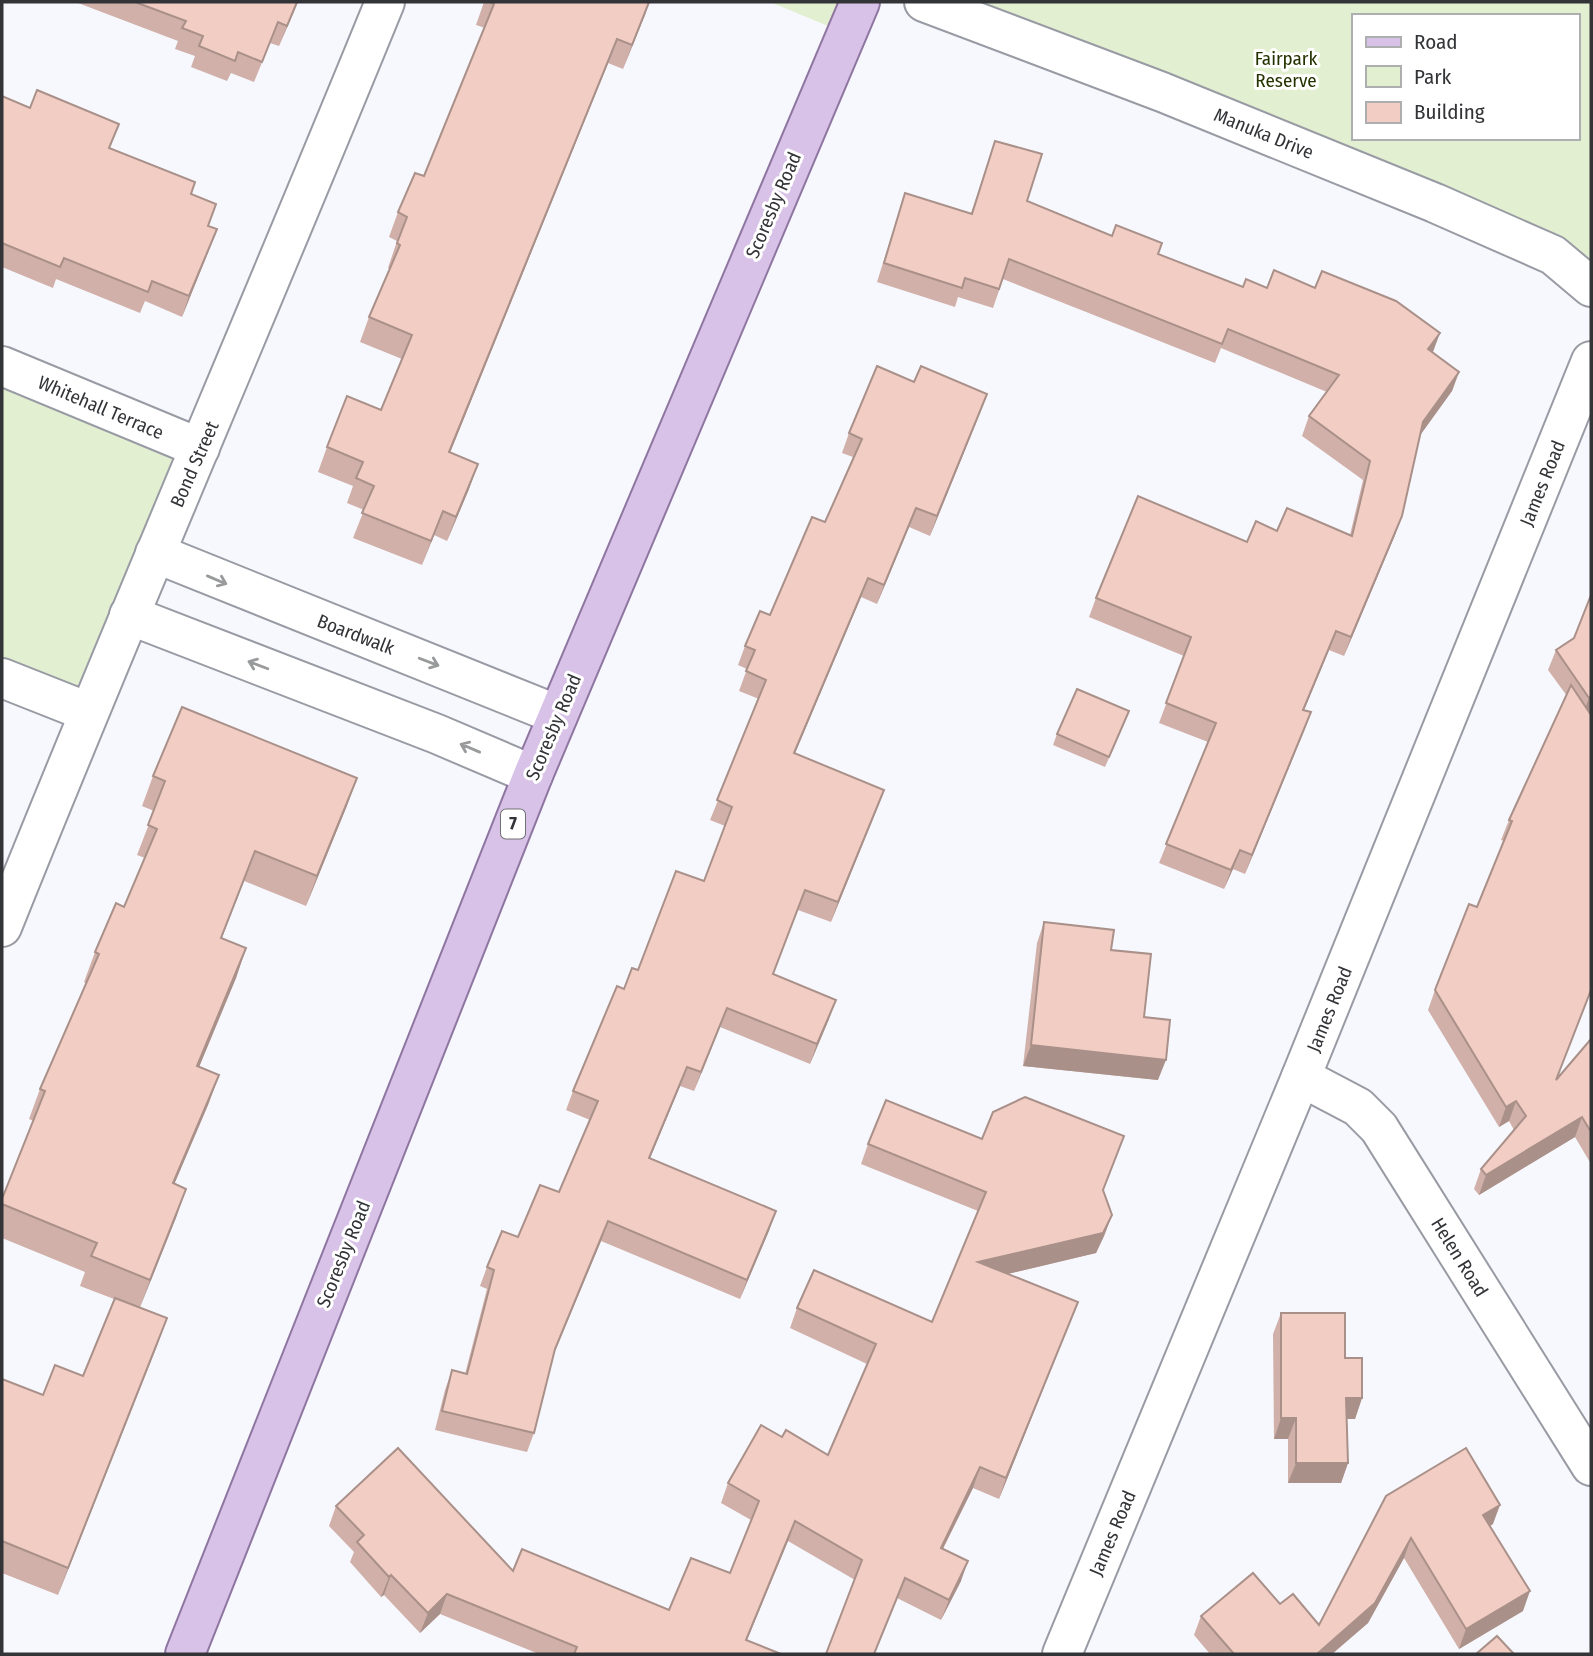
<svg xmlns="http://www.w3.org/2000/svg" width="1593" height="1656" font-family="'Fira Sans Condensed',sans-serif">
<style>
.green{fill:#e3efd1;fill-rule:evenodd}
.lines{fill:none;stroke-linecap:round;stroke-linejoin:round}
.street-casing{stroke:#999ba4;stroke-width:42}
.primary-casing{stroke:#8e76a0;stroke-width:42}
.street{stroke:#fff;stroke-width:38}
.primary{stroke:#d9c2e8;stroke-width:38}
.wall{fill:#d0b0a9}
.shaded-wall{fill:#a99089}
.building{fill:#f2cdc4;stroke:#a99089;stroke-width:2}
.oneway{stroke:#999a9b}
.labels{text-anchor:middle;stroke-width:6;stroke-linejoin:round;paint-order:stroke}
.shield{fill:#fff;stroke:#707173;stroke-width:2}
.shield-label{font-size:18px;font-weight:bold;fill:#333437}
.park-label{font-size:19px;fill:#243200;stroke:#fff}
.street-label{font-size:19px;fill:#333437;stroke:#fff}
</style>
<rect width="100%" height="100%" fill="#f7f8fe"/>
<g class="green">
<path d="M770 2H860L845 33Z"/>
<path d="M924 2H1591V287ZM1353 16H1577V138H1353Z"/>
<path d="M2 366 200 448 88 712 2 678Z"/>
</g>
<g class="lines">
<g class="street-casing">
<g id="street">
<path d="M924 2 1162 92 1435 203 1553 255 1591 287"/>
<path d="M2 366 200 448"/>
<path d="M155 553 558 715"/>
<path d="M129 615 437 734 533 775"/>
<path d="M2 678 88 712"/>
<path d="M2 927C126 617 259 311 385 2"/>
<path d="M1301 1077 1358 1107 1379 1128 1591 1466"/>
<path d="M1062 1654 1301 1077 1591 361"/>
</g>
</g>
<g class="primary-casing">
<path id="primary" d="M185 1654 533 775 860 2"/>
</g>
<use href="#street" class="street"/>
<use href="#primary" class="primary"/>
</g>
<g class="wall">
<path d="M78 2H298L279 46 270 43 254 82 231 73 227 81 191 67 195 56 175 49 178 41 78 3Z"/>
<path d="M484 2H650L623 69 608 63 450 453 469 489 447 541 434 535 422 565 353 538 364 510 347 503 353 486 318 472 327 447 381 410 402 359 360 342 369 317 390 269 388 268 397 241 389 237 398 212 424 176 485 28 476 25Z"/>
<path d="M2 96 110 148 191 194 208 226 217 229 182 317 145 301 140 313 56 279 53 288 2 267Z"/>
<path d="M995 141 1027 201 1158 254 1243 287 1432 353 1459 372 1452 391 1420 435 1395 535 1344 656 1329 650 1304 710V731L1245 874 1233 869 1224 889 1159 863 1208 742 1159 723 1184 656 1089 617 1096 598 1277 531 1350 535 1363 480 1302 436 1309 416 1327 392 1221 348 1215 363 1003 279 993 308 958 297 955 307 877 282 905 193 971 213Z"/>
<path d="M980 413 930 536 909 527 877 604 861 597 795 753 884 790 831 922 798 910 773 974 829 1019 810 1064 720 1027 694 1091 680 1086 650 1158 776 1211 740 1299 601 1241 553 1355 534 1433 527 1452 435 1430 445 1390 452 1370 465 1374 487 1289 480 1286 487 1267 518 1237 559 1192 590 1120 566 1110 573 1091 624 989 704 881 725 826 710 820 759 699 739 691 747 669 738 665 745 646 770 615 825 522 853 457 842 453 849 433Z"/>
<path d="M1591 595 1590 712 1557 1079 1591 1039V1164L1575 1137 1479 1195 1474 1189 1481 1169 1514 1130 1509 1121 1499 1127 1428 1010 1435 990 1477 907 1504 841 1501 840 1509 820 1567 696 1548 670 1556 650 1574 638Z"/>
<path d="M1125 722 1105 767 1053 745 1057 734Z"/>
<path d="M153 776 357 778 346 808 306 906 244 881 221 938 246 948 236 978 199 1067 219 1075 208 1105 174 1184 186 1189 140 1307 167 1318 58 1595 2 1573V1379L43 1395 83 1376 114 1299 80 1286 85 1272 2 1238V1199L34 1121 29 1119 40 1089 86 983 84 982 95 952 124 907 145 858 137 855 154 811 142 806Z"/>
<path d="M1044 922 1111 950 1144 1017 1158 1080 1023 1066 1037 943Z"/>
<path d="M868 1144 1103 1190 1112 1215 1104 1236 1096 1253 1007 1274 1070 1322 999 1499 973 1488 943 1549 961 1581 941 1620 897 1598 855 1580 788 1541 747 1640 781 1654H539L440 1614 420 1633 384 1595 381 1597 350 1562 354 1552 329 1526 336 1506 513 1571 669 1610 730 1573 751 1520 721 1503 728 1483 782 1437 828 1455 867 1364 790 1328 797 1308 932 1322 978 1211 861 1164Z"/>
<path d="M1281 1313 1362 1398 1355 1419H1347L1348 1463 1341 1483H1288V1439H1274L1273 1334Z"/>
<path d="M1386 1496 1493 1524 1490 1526 1523 1611 1459 1649 1404 1558 1368 1623 1332 1654H1210L1194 1635 1201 1616 1280 1604 1319 1625Z"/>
</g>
<g class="shaded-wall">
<path d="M297 2H298L279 46 287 26Z"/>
<path d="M649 2 645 15 623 69 632 45Z"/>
<path d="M617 39 608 63 440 477 449 452Z"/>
<path d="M217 229 209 250 182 317 189 296Z"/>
<path d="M1440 333 1433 352 1428 349Z"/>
<path d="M1459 372 1452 391 1416 441 1423 422Z"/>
<path d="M987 394 980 413 930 536 937 516Z"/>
<path d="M478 464 469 489 447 541 456 517Z"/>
<path d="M916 508 909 527 877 604 884 585Z"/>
<path d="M443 511 434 535 422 565 431 541Z"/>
<path d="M1402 516 1395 535 1344 656 1351 637Z"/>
<path d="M868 578 861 597 787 772 794 753Z"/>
<path d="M1336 631 1329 650 1296 729 1303 710Z"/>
<path d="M1591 696V711L1582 717 1589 698Z"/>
<path d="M1311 712 1304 731 1245 874 1252 855Z"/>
<path d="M357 778 346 808 306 906 317 876Z"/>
<path d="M884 790 877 809 831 922 838 902Z"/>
<path d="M1240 850 1233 869 1224 889 1231 870Z"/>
<path d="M255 851 244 881 210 968 221 938Z"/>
<path d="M246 948 236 978 187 1096 197 1066Z"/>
<path d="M836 1000 829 1019 810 1064 817 1044Z"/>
<path d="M727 1008 720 1027 694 1091 701 1072Z"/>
<path d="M1031 1045 1166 1060 1158 1080 1023 1066Z"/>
<path d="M687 1067 680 1086 642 1177 649 1158Z"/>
<path d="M219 1075 208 1105 162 1213 173 1183Z"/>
<path d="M1516 1101 1509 1121 1499 1127 1506 1107Z"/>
<path d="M1582 1117 1575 1137 1479 1195 1486 1175Z"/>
<path d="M186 1189 176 1218 139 1310 150 1280Z"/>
<path d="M776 1211 769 1231 740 1299 747 1280Z"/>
<path d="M1112 1215 1104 1236 1096 1253 970 1283 978 1262Z"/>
<path d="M608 1221 601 1241 548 1368 555 1349Z"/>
<path d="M1078 1302 1070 1322 999 1499 1006 1478Z"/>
<path d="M167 1318 157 1346 58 1595 68 1568Z"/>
<path d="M1346 1398H1362L1355 1419H1339Z"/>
<path d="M1281 1418H1296L1288 1439H1274Z"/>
<path d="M1296 1463H1348L1341 1483H1288Z"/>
<path d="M980 1467 973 1488 933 1568 941 1548Z"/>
<path d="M1500 1505 1493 1524 1476 1535 1483 1515Z"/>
<path d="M795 1521 788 1541 741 1654Z"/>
<path d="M1411 1538 1404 1558 1368 1623 1332 1654H1317Z"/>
<path d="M968 1561 961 1581 941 1620 949 1600Z"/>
<path d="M391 1575 384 1595 381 1597 389 1577Z"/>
<path d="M1530 1591 1523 1611 1459 1649 1466 1629Z"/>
<path d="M447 1594 440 1614 420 1633 428 1613Z"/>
</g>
<g class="building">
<path d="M135 2H297L287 26 278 22 262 62 238 52 235 61 199 46 203 36 182 28 186 21Z"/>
<path d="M490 2H649L632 45 617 39 449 452 478 464 456 517 443 511 431 541 362 513 374 486 356 478 363 462 327 447 347 396 381 410 412 335 369 317 400 245 397 243 407 217 398 212 415 173 424 176 494 4Z"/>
<path d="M37 90 119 124 109 148 195 182 191 194 216 204 208 226 217 229 189 296 152 281 148 292 64 258 60 267 2 243V96L30 108Z"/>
<path d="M995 141 1042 154 1027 201 1112 236 1116 225 1162 243 1158 254 1243 287 1246 279 1267 288 1274 270 1315 288 1322 271 1396 301 1440 333 1428 349 1459 372 1423 422 1402 516 1351 637 1336 631 1303 710 1311 712 1252 855 1240 850 1231 870 1166 844 1216 723 1166 703 1191 637 1096 598 1138 496 1247 542 1256 521 1277 531 1287 508 1352 536 1370 461 1309 416 1339 375 1228 329 1222 344 1009 259 999 289 965 278 962 288 884 263 905 193 972 214Z"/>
<path d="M877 366 914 382 921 366 987 394 937 516 916 508 884 585 868 578 794 753 884 790 838 902 805 890 773 974 836 1000 817 1044 727 1008 701 1072 687 1067 649 1158 776 1211 747 1280 608 1221 555 1349 534 1433 442 1411 452 1370 467 1374 494 1270 487 1267 502 1231 518 1237 540 1185 559 1192 598 1101 573 1091 617 986 624 989 632 968 638 970 676 871 704 881 732 807 717 800 766 680 746 671 755 650 745 646 760 611 770 615 812 517 825 522 862 439 849 433Z"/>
<path d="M1591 595V696L1589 698 1556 650 1574 638Z"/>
<path d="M1571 685 1591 715V990L1556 1080 1591 1039V1132L1582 1117 1486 1175 1481 1169 1526 1116 1516 1101 1506 1107 1435 990 1469 904 1477 907 1512 821 1509 820Z"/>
<path d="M1077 689 1129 711 1109 757 1057 734Z"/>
<path d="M182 707 357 778 317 876 255 851 221 938 246 948 197 1066 219 1075 173 1183 186 1189 150 1280 91 1256 97 1243 2 1204V1199L45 1091 40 1089 99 954 95 952 116 903 124 907 157 829 148 825 165 781 153 776Z"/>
<path d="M1044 922 1114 930 1111 950 1151 954 1144 1017 1170 1020 1166 1060 1031 1045Z"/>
<path d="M1025 1097 1124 1136 1103 1190 1112 1215 1103 1233 978 1262 1078 1302 1006 1478 980 1467 941 1548 968 1561 949 1600 905 1578 874 1654H826L862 1560 795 1521 746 1640 781 1654H574L577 1647 447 1594 428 1613 391 1575 389 1577 357 1542 364 1535 336 1506 398 1448 513 1571 522 1549 669 1610 691 1558 730 1573 759 1501 728 1483 761 1425 782 1437 786 1430 828 1455 876 1344 797 1308 814 1270 932 1322 986 1192 868 1144 886 1100 982 1139 993 1112Z"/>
<path d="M115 1298 167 1318 68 1568 2 1541V1379L43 1395 55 1365 83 1376Z"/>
<path d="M1281 1313H1345V1358H1362V1398H1346L1348 1463H1296V1418H1281Z"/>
<path d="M1466 1448 1500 1505 1483 1515 1530 1591 1466 1629 1411 1538 1375 1603 1317 1654H1234L1201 1616 1253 1573 1280 1604 1293 1594 1319 1625 1386 1496Z"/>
<path d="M1497 1636 1514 1654H1476Z"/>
</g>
<defs><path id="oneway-shaft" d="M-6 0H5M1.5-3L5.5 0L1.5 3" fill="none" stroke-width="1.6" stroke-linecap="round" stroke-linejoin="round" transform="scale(1.75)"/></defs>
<g class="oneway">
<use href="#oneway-shaft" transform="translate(217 580) rotate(23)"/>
<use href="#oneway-shaft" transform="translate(429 662) rotate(21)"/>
<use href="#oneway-shaft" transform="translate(258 665) rotate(-159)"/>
<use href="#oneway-shaft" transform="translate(470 748) rotate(-157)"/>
</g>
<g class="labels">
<rect class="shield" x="501" y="809.5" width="24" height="29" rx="5"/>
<g class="shield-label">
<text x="513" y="830">7</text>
</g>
<g class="park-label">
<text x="1286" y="65">Fairpark<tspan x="1286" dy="22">Reserve</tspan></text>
</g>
<g class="street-label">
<text transform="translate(1264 133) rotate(22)" y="7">Manuka Drive</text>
<text transform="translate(773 205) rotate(-67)" y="7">Scoresby Road</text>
<text transform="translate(101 407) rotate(23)" y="7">Whitehall Terrace</text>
<text transform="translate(194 464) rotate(-66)" y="7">Bond Street</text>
<text transform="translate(1542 483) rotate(-68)" y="7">James Road</text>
<text transform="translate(356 634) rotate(21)" y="7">Boardwalk</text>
<text transform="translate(553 727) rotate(-67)" y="7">Scoresby Road</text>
<text transform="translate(1329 1009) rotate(-68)" y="7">James Road</text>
<text transform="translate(343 1254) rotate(-68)" y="7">Scoresby Road</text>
<text transform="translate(1460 1257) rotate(58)" y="7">Helen Road</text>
<text transform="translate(1112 1533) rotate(-67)" y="7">James Road</text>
</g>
</g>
<rect width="1593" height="1656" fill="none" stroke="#333437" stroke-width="7"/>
<rect x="1352" y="14" width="228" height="126" fill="#ffffff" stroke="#adaeaf" stroke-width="2"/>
<rect x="1366" y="37" width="35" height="10" fill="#d9c2e8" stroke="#adaeaf" stroke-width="2"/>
<text x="1414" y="49" font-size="21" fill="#333437">Road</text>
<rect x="1366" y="66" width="35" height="21" fill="#e3efd1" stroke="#adaeaf" stroke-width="2"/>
<text x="1414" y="84" font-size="21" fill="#333437">Park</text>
<rect x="1366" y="102" width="35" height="21" fill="#f2cdc4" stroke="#adaeaf" stroke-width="2"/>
<text x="1414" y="119" font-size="21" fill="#333437">Building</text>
</svg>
